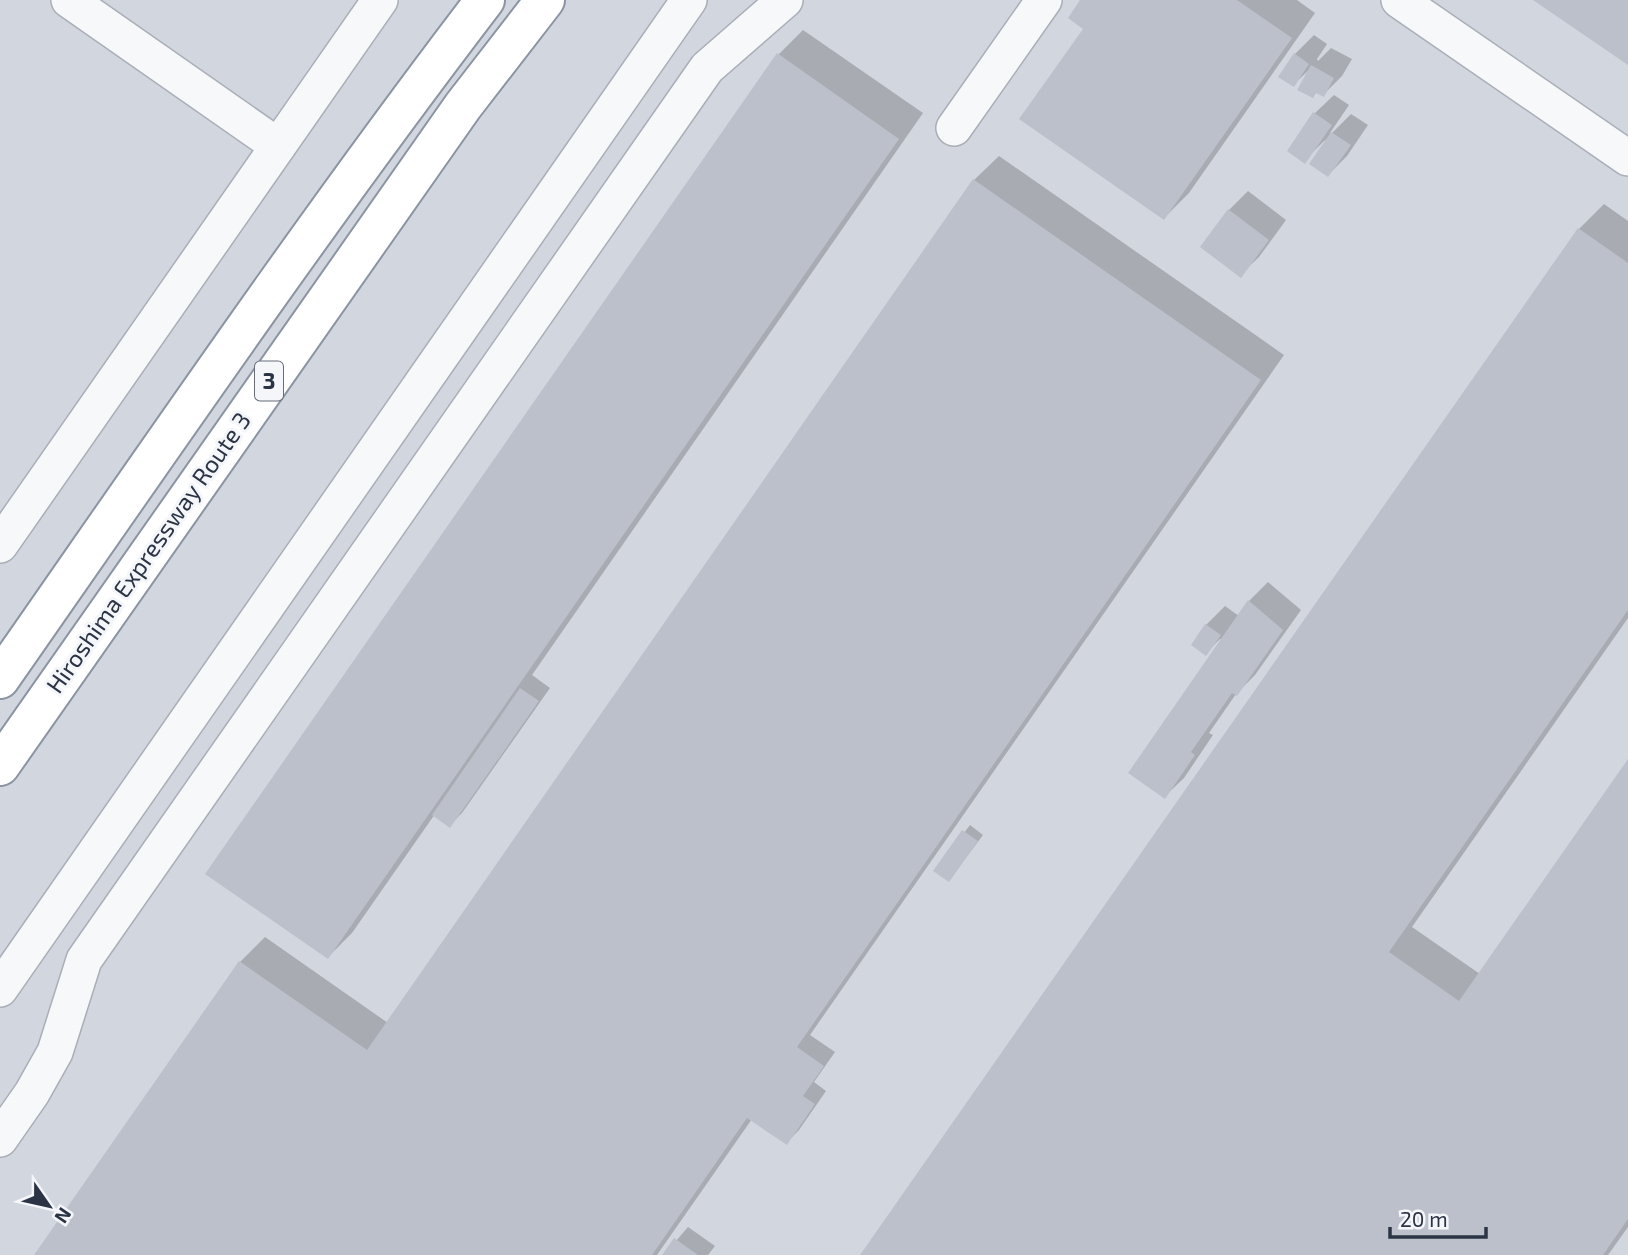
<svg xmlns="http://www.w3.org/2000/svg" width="1628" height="1255" font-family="'Exo 2',sans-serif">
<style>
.built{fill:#d2d6de}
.shadow{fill:#0003}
.building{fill:#bbc0ca}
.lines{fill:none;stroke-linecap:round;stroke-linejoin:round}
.minor-casing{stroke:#a9aeb7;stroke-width:38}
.highway-casing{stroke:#8b94a3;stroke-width:42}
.minor{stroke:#f7f8fa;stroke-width:35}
.highway{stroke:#fff;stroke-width:38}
.labels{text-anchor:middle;stroke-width:6;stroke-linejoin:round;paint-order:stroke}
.shield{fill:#f4f6f9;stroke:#676e7b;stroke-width:2}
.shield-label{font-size:23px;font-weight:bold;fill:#2b3445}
.street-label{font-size:24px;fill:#2b3445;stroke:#f4f6f9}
</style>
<rect width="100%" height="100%" fill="#e4e7ec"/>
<rect class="built" x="0" y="0" width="1628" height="1255"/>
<g class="shadow">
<path d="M1082 0H1297L1315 13 1189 193 1164 218 1085 28Z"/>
<path d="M803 30 923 113 532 675 550 688 462 813 450 825 435 814 352 933 328 957 778 55Z"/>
<path d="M1314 35 1327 44 1317 59 1318 61 1331 48 1352 59 1342 76 1323 95 1317 92 1313 96 1310 69 1293 85 1280 76 1295 54Z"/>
<path d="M1334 95 1349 105 1330 133 1331 134 1351 114 1368 125 1347 156 1328 175 1325 140 1304 161 1315 113Z"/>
<path d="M999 156 1284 355 810 1035 835 1052 814 1082 826 1091 799 1130 786 1143 752 1119 657 1255H36L240 962 265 937 388 1023 974 180Z"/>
<path d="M1248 191 1286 220 1259 257 1240 275 1229 210Z"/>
<path d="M1604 204 1628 221V618L1412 927 1480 974 1628 762V1227L1608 1255H862L1579 229Z"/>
<path d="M1268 582 1301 610 1255 675 1236 694 1209 733 1213 735 1184 778 1165 796 1222 640 1220 639 1206 653V625L1225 606 1239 616 1249 601Z"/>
<path d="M970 825 983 835 949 880 935 871Z"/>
<path d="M688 1227 715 1246 708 1255H664Z"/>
</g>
<g class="building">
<path d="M1080 0H1237L1292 38 1164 220 1019 119 1083 29 1068 18Z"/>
<path d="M1533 0H1628V65Z"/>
<path d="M777 53 899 139 328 959 205 874Z"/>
<path d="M1294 53 1309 64 1294 87 1278 77Z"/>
<path d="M1311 65 1334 78 1324 97 1316 93 1313 98 1297 90Z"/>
<path d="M1313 112 1332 125 1305 164 1287 151Z"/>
<path d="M1331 132 1351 145 1328 177 1309 164Z"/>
<path d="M973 179 1261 380 797 1047 824 1066 803 1096 815 1104 787 1145 747 1118 652 1255H34L239 961 367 1050Z"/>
<path d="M1228 209 1269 240 1241 278 1200 247Z"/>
<path d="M1578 228 1628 263V610L1389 952 1459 1001 1628 759V1219L1603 1255H860Z"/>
<path d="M1248 600 1283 630 1237 696 1232 693 1191 752 1195 755 1165 799 1128 773Z"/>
<path d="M1205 624 1221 635 1206 656 1191 645Z"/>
<path d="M520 688 539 701 450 828 432 815Z"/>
<path d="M962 830 978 841 949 882 933 871Z"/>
<path d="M674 1238 698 1255H662Z"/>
</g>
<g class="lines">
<g class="minor-casing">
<g id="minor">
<path d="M69 0 278 146"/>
<path d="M1399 0 1628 158"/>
<path d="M954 128 1044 0"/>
<path d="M0 545 380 0"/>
<path d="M0 989 689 0"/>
<path d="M0 1139 32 1093 55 1052 84 960 707 68 785 0"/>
</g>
</g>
<g class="highway-casing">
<g id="highway">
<path d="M0 679C159 451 316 221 485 0"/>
<path d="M0 766 463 106 545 0"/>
</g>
</g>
<use href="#minor" class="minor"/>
<use href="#highway" class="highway"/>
</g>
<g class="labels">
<rect class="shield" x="255" y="361.5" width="28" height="39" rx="5"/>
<g class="shield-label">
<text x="269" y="389">3</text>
</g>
<g class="street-label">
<text transform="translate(149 553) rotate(-55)" y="8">Hiroshima Expressway Route 3</text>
</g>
</g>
<g transform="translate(49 1206) rotate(124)" stroke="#f4f6f9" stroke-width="5" paint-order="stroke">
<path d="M0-5L12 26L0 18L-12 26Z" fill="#2b3445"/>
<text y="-10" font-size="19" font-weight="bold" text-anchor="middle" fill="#2b3445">N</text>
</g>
<path d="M1390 1227v10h96v-10" fill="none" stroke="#2b3445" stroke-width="3.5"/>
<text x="1400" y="1227" font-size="21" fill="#2b3445" stroke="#f4f6f9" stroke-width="5" paint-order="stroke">20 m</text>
</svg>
